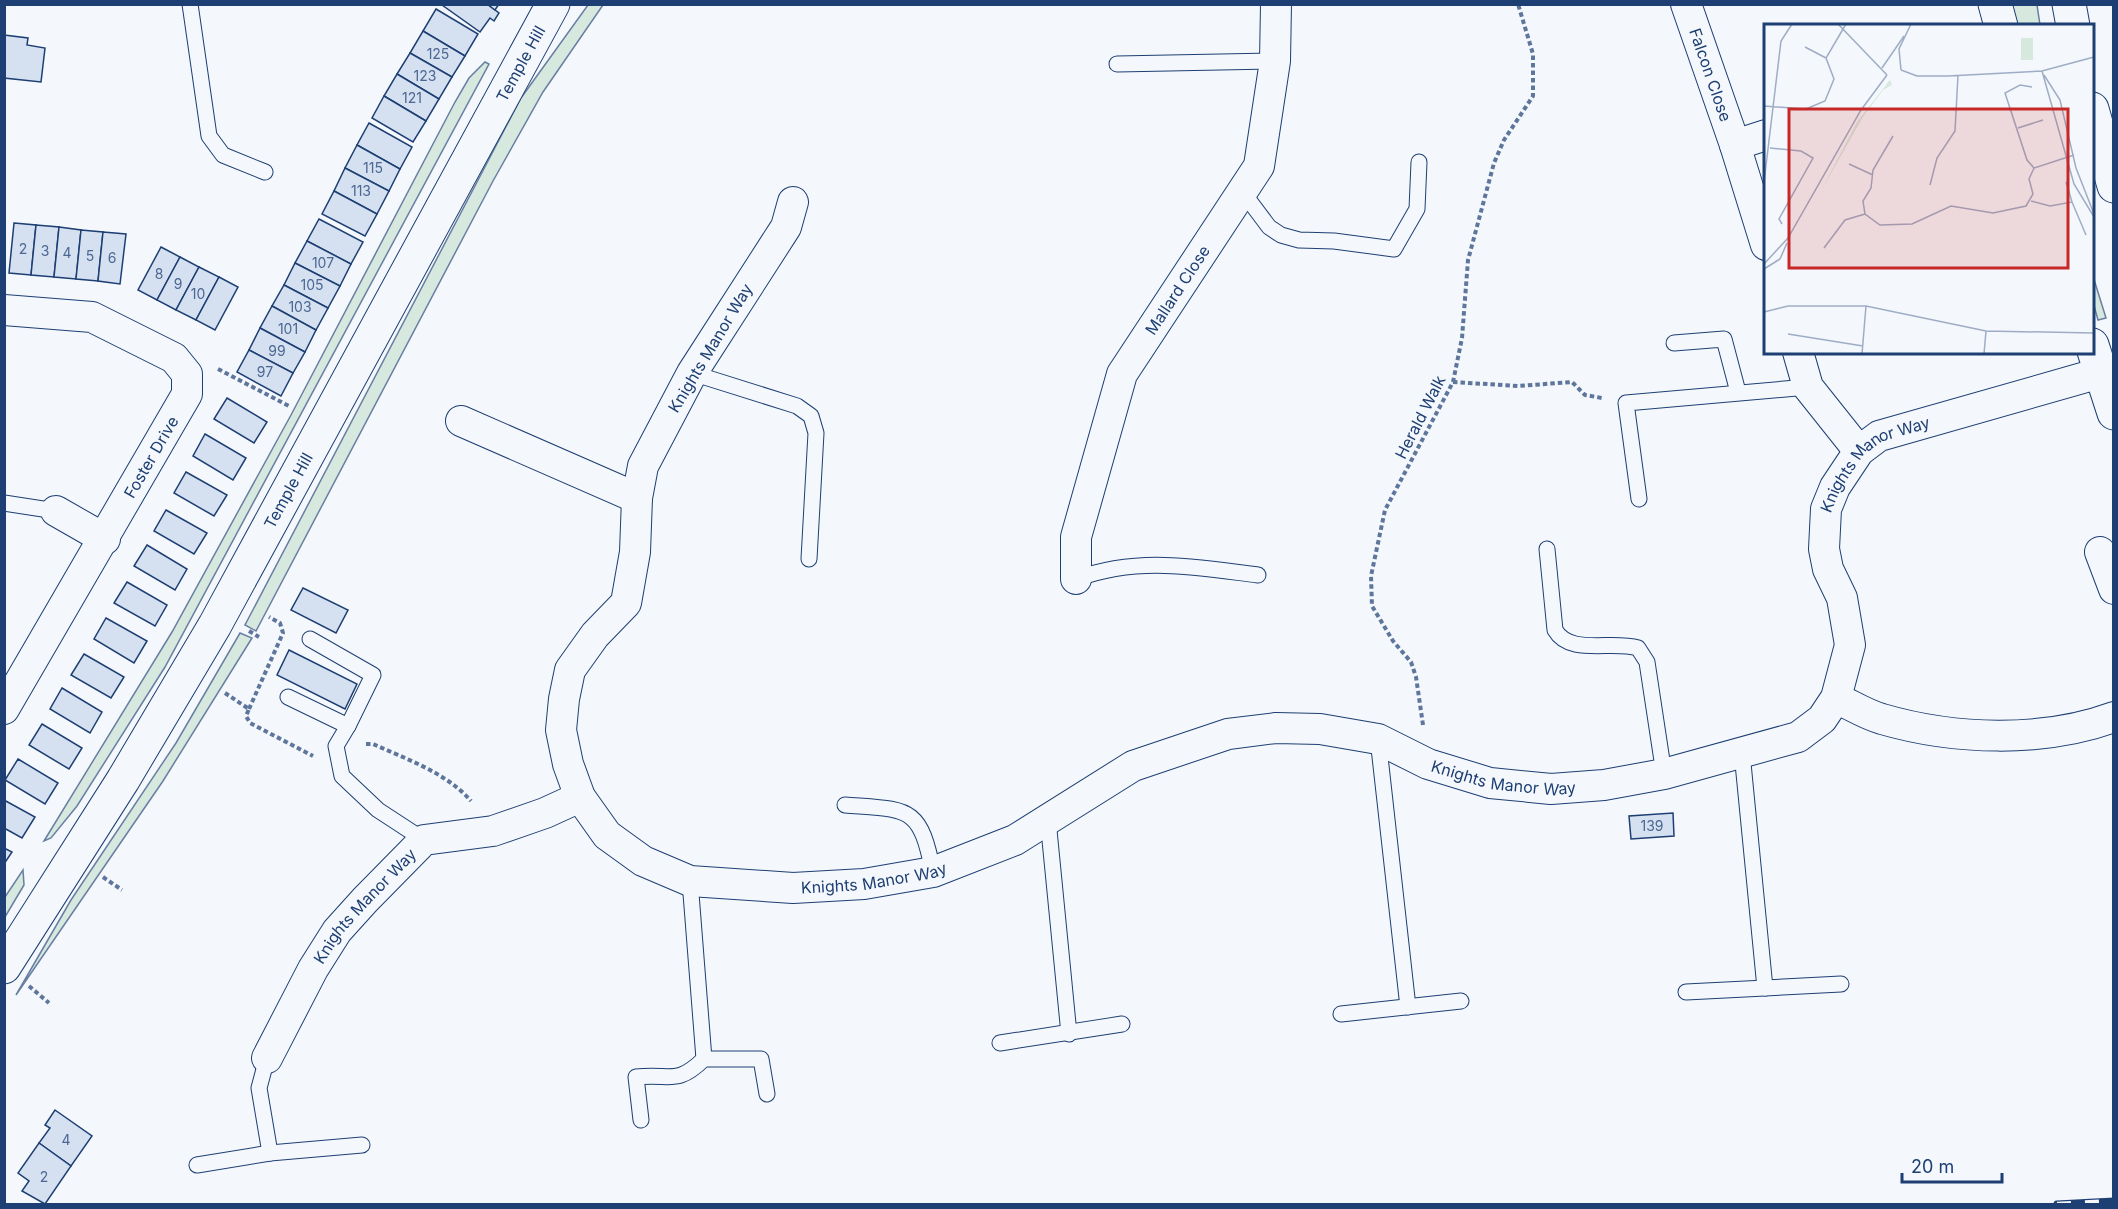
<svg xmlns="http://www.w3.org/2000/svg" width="2118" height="1209" font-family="Inter,sans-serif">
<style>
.green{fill:#d7e8df;stroke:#687fa3;stroke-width:1.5}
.building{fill:#d5e0f0;stroke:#1d3f73;stroke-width:1.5}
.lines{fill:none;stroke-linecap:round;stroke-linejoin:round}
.service-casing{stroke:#1d3f73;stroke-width:17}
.minor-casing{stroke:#1d3f73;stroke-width:32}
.tertiary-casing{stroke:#1d3f73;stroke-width:35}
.path{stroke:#5e769c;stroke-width:4;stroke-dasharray:4.5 3;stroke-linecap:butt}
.service{stroke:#f4f7fb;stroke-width:15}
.minor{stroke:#f4f7fb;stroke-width:30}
.tertiary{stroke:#f4f7fb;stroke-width:33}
.rail-casing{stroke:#1d3f73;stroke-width:7}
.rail{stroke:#f4f7fb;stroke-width:4.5;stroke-dasharray:14;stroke-linecap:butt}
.labels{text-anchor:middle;stroke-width:4.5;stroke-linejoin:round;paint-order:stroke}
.number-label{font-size:14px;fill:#4b6792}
.street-label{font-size:16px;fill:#1d3f73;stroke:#f4f7fb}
.inset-road{fill:none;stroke:#9eadc5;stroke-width:1.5}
.view{fill:#c62828;fill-opacity:0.15;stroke:#c62828;stroke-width:3}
.inset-edge{fill:none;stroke:#1d3f73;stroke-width:3}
</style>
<rect width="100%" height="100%" fill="#f4f7fb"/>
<g class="green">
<path d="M588 5H603L543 92 493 181 256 631 245 625 521 98Z"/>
<path d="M2008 5H2037L2040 25H2015Z"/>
<path d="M485 62 489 64 165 667 77 806 51 838 44 841 172 632 291 415 455 102 469 78Z"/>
<path d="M2092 273 2106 318 2098 320 2093 302Z"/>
<path d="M240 633 252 638 163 781 16 995 71 900 176 743Z"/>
<path d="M23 870 24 885 5 917V897Z"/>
</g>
<g class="building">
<path d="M487 4 499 13 494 21 490 18 480 32 442 5Z"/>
<path d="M487 4H499L495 10Z"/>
<path d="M436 9 478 34 465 56 423 31Z"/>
<path d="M423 31 465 56 452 77 410 53Z"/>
<path d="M4 35 28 38 27 45 45 48 41 82 4 78Z"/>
<path d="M410 53 452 77 439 99 397 74Z"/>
<path d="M397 74 439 99 426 121 384 96Z"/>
<path d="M384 96 426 121 413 142 372 118Z"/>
<path d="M369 123 412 147 400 169 357 145Z"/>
<path d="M357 145 400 169 389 191 345 168Z"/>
<path d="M345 168 389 191 377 214 334 191Z"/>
<path d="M334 191 377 214 365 236 322 214Z"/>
<path d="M319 219 363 242 351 264 307 241Z"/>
<path d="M14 223 36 225 31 275 9 273Z"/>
<path d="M36 225 59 227 54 277 31 275Z"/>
<path d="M59 227 81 230 76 279 54 277Z"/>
<path d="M81 230 103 232 98 281 76 279Z"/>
<path d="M103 232 126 234 120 284 98 281Z"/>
<path d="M307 241 351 264 340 286 295 263Z"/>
<path d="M161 247 180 257 157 300 138 290Z"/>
<path d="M180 257 199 267 176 310 157 300Z"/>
<path d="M295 263 340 286 328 308 284 285Z"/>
<path d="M199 267 219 277 196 320 176 310Z"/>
<path d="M219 277 238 287 215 330 196 320Z"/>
<path d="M284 285 328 308 316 330 272 306Z"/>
<path d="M272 306 316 330 305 352 260 328Z"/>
<path d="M260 328 305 352 293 373 249 350Z"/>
<path d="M249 350 293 373 281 396 237 372Z"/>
<path d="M227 398 267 422 254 443 214 419Z"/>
<path d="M205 434 246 458 233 480 193 456Z"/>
<path d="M186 472 227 495 214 516 174 493Z"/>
<path d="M166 510 207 533 194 554 154 531Z"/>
<path d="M147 545 187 569 175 590 134 566Z"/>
<path d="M127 582 167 605 155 626 114 603Z"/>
<path d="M303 588 348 610 336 633 291 610Z"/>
<path d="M106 618 147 641 134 663 94 639Z"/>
<path d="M289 650 357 684 345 709 277 675Z"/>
<path d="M84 654 124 677 111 698 71 675Z"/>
<path d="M62 688 102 712 90 733 50 709Z"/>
<path d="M42 724 82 748 69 769 29 745Z"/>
<path d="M18 759 58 783 45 804 5 780Z"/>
<path d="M4 800 35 817 22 838 4 828Z"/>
<path d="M1673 813 1674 836 1631 839 1629 816Z"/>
<path d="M4 848 12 852 4 864Z"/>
<path d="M55 1110 92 1136 71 1166 39 1143 50 1128 45 1125Z"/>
<path d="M39 1143 71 1166 45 1204 22 1191 29 1181 18 1173Z"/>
</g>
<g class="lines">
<g class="service-casing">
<g id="service">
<path d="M190 4 209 136 223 155 265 172"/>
<path d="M1117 64 1275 61"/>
<path d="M1242 191 1269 227 1281 235 1299 240 1334 241 1394 249 1417 209 1419 162"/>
<path d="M1674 343 1724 339 1738 392"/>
<path d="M692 373 797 406 811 416 816 433 809 559"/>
<path d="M1639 499 1626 403 1808 387"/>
<path d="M4 503 56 511"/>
<path d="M1547 549 1555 630C1570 656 1611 640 1638 648L1647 662 1664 774"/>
<path d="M1076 579C1138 556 1194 567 1258 575"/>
<path d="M310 639 373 675 348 726"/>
<path d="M288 697 348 726 336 746 342 776 378 810 424 840"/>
<path d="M1378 739 1408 1007"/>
<path d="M1742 753 1765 988"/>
<path d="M845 805C909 810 920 805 933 872"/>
<path d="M1048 820 1069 1034"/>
<path d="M690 881 704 1059"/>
<path d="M1686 992 1841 984"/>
<path d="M1341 1014 1461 1001"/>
<path d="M1000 1043 1122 1024"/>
<path d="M267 1058 259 1088 270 1153"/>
<path d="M641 1120 636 1077C671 1073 676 1086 704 1059H761L767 1094"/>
<path d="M197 1165 270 1153 362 1145"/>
</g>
</g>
<g class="minor-casing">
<g id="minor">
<path id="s1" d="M1686 4 1735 145 1766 245"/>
<path d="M1735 145 1766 135"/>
<path id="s2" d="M793 202 786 227 692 373 643 466 637 498 635 552 626 603 595 635 570 670 564 699 561 730 568 764 580 797 607 835 643 861 690 881 793 888 864 884 933 872 1015 840 1133 766 1228 734 1276 728 1320 729 1378 739 1428 764 1490 783 1551 789 1604 785 1664 774 1798 737 1822 719 1836 698 1850 645 1842 598 1828 569 1824 549 1826 509 1835 487 1859 451 1879 436 2114 369"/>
<path d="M4 310 92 317 174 358 187 374V394L4 709"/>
<path d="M1798 352 1808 387 1859 451"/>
<path d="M461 421 637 498"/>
<path d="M56 511 105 539"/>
<path d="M2100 552 2114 589"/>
<path id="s3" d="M1076 579V537L1122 374 1259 166 1275 61 1276 4"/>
<path d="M1836 698C1851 705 1867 715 1882 719 1954 740 2043 743 2114 717"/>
<path id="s4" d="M267 1058 313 969 337 931 365 900 424 840 493 831 545 813 580 797"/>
</g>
</g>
<g class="tertiary-casing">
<g id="tertiary">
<path d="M1995 4 2001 26"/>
<path d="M2069 4 2073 26"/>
<path d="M2092 109 2114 186"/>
<path d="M2092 345 2114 413"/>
<path id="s5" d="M4 967 123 780 215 625 553 4"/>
</g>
</g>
<g class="path">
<path d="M218 369 289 406"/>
<path d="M1453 382 1518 386 1572 382 1585 395 1602 398"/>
<path d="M249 631 259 637"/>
<path d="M225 693 249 709 246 716 250 723 313 756"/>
<path d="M249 709 283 633 280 623 269 617"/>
<path d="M1423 725 1416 677 1411 662 1393 641 1372 606 1371 576 1385 510 1453 382 1462 338 1468 260 1494 163 1504 140 1533 96V54L1518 4"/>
<path d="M366 744H373C406 759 447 773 471 801"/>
<path d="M103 877 122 890"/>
<path d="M29 986 49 1003"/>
</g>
<use href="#service" class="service"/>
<use href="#minor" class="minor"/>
<use href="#tertiary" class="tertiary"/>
<g class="rail-casing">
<path id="rail" d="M2057 1204 2114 1201"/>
</g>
<use href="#rail" class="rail"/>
</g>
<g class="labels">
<g class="number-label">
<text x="438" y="59">125</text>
<text x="425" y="81">123</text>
<text x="412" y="103">121</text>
<text x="373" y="173">115</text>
<text x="361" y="196">113</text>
<text x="23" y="254">2</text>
<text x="45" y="256">3</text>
<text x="67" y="258">4</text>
<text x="90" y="261">5</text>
<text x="112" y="263">6</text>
<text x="323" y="268">107</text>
<text x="159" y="279">8</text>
<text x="178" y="289">9</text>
<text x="312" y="290">105</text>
<text x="198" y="299">10</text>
<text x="300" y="312">103</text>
<text x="288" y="334">101</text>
<text x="277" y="356">99</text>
<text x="265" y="377">97</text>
<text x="1652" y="831">139</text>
<text x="66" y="1145">4</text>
<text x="44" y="1182">2</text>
</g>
<g class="street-label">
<text dy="6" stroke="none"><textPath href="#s5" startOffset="1041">Temple Hill</textPath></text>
<text dy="6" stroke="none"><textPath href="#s1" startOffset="75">Falcon Close</textPath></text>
<text dy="6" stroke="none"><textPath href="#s3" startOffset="312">Mallard Close</textPath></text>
<text transform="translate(710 348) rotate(-59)" y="6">Knights Manor Way</text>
<text transform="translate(1420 417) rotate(-63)" y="6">Herald Walk</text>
<text transform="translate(151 457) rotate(-60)" y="6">Foster Drive</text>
<text dy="6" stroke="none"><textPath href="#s2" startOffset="2283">Knights Manor Way</textPath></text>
<text dy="6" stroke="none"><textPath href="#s5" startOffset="555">Temple Hill</textPath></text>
<text dy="6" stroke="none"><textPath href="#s2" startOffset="1660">Knights Manor Way</textPath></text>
<text dy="6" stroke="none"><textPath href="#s2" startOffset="988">Knights Manor Way</textPath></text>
<text dy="6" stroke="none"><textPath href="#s4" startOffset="182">Knights Manor Way</textPath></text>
</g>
</g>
<g transform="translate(1764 24)">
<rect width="330" height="330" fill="#f4f7fb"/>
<path d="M257 14H269V36H257ZM126 56 128 61 119 66 99 93 57 167 93 98Z" fill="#d7e8df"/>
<path class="inset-road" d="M74 0 123 51M41 23 62 34M118 44 140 12M137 46 153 52H184L278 47 330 33M137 46 135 25 147 0M278 47 310 160 330 193M280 51 296 76 312 144 330 190M268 63 256 61 241 69 263 136 270 144M0 82 42 85 61 77 70 55 62 34 82 0M254 104 279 96M129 112 109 146 107 164 99 177 101 190 116 201 148 200 187 182 229 189 262 182 269 170 265 155 270 144 310 131M6 124 37 127 49 134 15 195 18 200M85 140 109 151M0 158 17 17 28 0M302 158 308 178M166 161 173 134 191 107 194 51M267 177 286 182 308 178 322 211M60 224 81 196 101 190M0 240 24 214 97 86 123 51M0 245 16 235 23 219M0 288 24 282H102L222 307 330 309M24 310 99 322M98 330 102 282M220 330 222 307"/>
<path class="view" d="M25 85H304V244H25Z"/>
<rect width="330" height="330" class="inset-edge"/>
</g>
<rect width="2118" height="1209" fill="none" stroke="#1d3f73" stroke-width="12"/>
<path d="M1902 1173v9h100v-9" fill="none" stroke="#1d3f73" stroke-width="3"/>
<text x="1911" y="1173" font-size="18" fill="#1d3f73" stroke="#f4f7fb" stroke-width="4.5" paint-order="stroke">20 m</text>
</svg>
